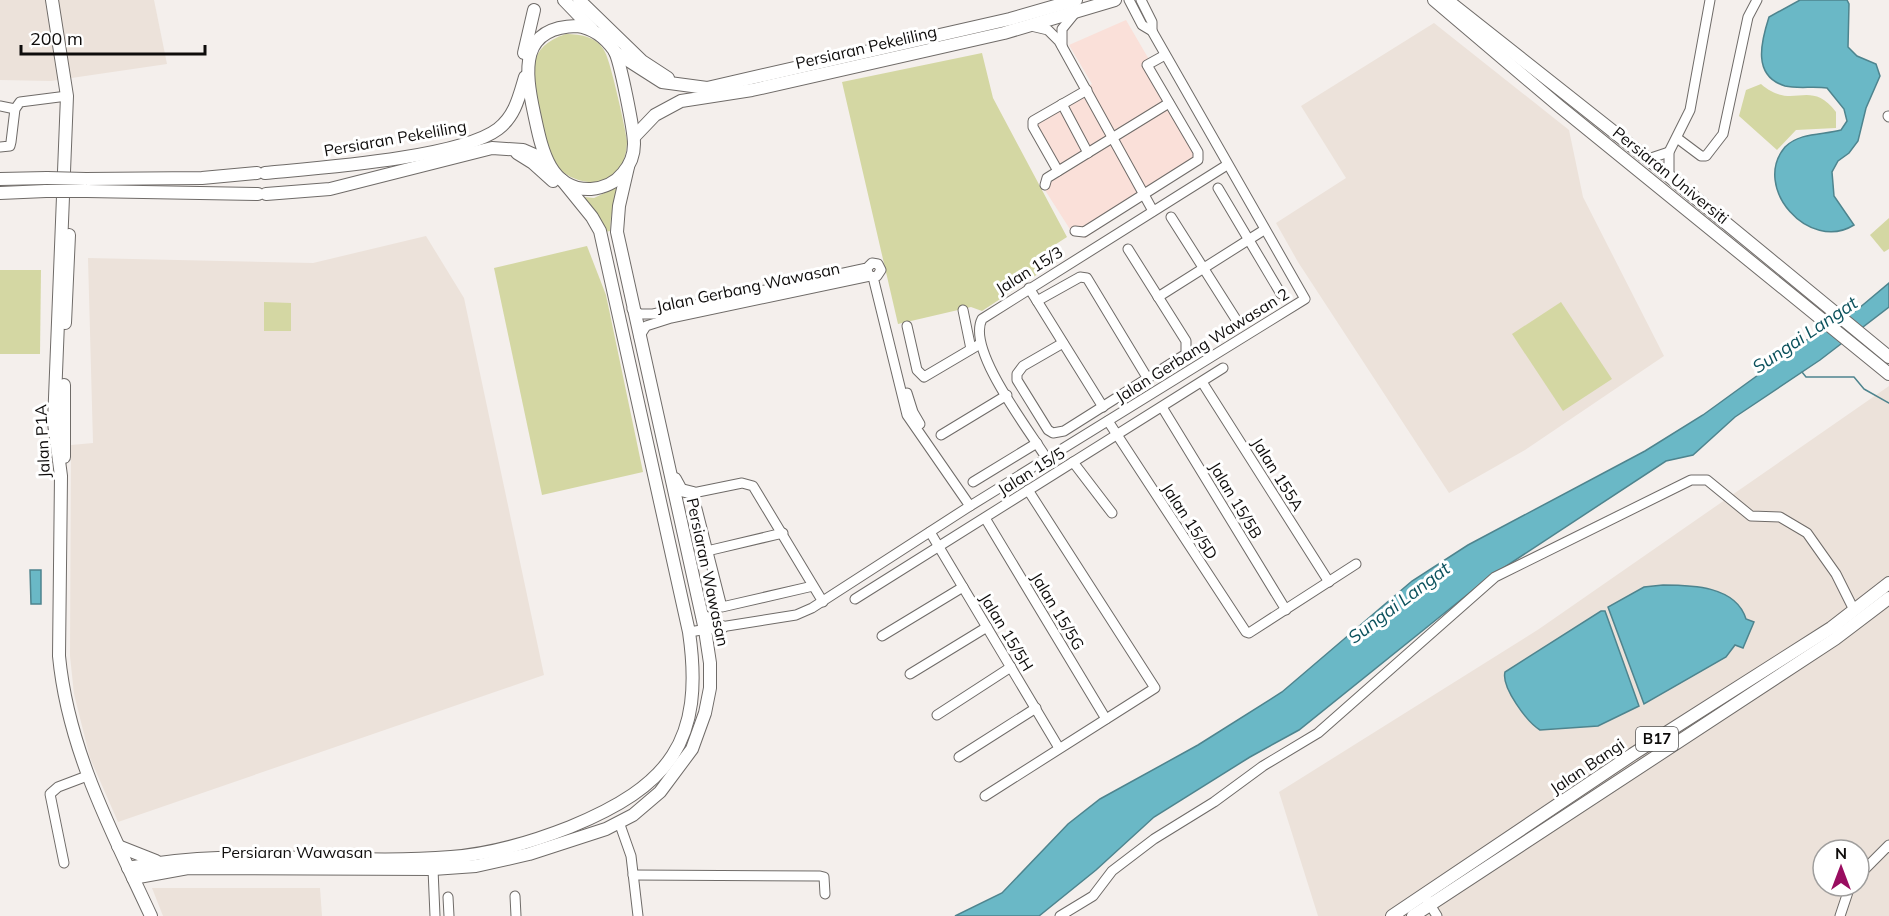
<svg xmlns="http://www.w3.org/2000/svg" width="1889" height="916" font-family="Mulish,sans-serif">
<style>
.commercial{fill:#fae0d9}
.built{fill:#ece2da;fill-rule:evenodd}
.green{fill:#d4d7a3}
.water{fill:#6ab8c6;stroke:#4e848e;stroke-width:1.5}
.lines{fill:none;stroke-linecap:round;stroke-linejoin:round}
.stream{stroke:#4e848e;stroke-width:1.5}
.minor-casing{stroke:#6f6b68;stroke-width:11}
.major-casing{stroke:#6f6b68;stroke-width:14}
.minor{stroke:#fff;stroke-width:9}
.major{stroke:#fff;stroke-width:12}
.major-bridge-casing{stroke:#6f6b68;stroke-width:14;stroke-linecap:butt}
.major-bridge{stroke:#fff;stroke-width:12}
.labels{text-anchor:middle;stroke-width:6;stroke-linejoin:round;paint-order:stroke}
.shield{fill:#fff;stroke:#565554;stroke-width:1.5}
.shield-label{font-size:15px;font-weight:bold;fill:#0e0c0b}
.street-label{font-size:16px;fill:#0e0c0b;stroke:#fff}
.water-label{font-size:18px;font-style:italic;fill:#0b515c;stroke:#fff}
</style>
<rect width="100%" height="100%" fill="#f4efec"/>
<path class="commercial" d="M1126 20 1203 152V161L1085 238 1073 234 1043 187 1042 178 1053 170 1030 118 1092 84 1069 45Z"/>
<g class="built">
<path d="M0 0H154L167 64 51 81 0 80Z"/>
<path d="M1434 23 1569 130 1583 197 1664 356 1525 450 1449 493 1298 262 1276 223 1346 178 1301 106Z"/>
<path d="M426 236 464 298 544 675 118 822 90 758 74 694 70 656 71 445 93 443 88 258 313 263Z"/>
<path d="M1889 386V916H1318L1279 792 1539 629ZM1823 850H1859V886H1823Z"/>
<path d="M152 888H320L322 916H163Z"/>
</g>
<g class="green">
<path d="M566 34C581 34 598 37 605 52 611 63 625 127 627 141 627 146 626 154 624 159 612 194 565 186 549 156 542 143 541 122 539 107 532 73 526 47 566 34Z"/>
<path d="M982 53 993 98 1067 237 1053 246 1062 258 982 311 971 307 898 324 842 82Z"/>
<path d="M1761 84C1793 112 1809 77 1836 112V128L1796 130 1777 150 1739 116 1746 90Z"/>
<path d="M619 186 611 217 610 231 605 232 574 196 594 198Z"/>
<path d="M1889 218V249L1884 252 1870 235Z"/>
<path d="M587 246 606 295 643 472 542 495 494 268Z"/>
<path d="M0 270H41L40 354H0Z"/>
<path d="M264 302 291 303V331H264Z"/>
<path d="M1561 302 1612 379 1563 411 1512 334Z"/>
</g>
<g class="water">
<path d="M1800 0H1847L1849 4 1848 47 1857 56 1876 64 1880 76 1866 108 1858 141 1849 153 1838 161 1832 172 1834 196 1854 225C1809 253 1751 187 1785 147 1800 132 1824 135 1841 130L1847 121 1844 109 1827 88C1814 86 1797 89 1785 86 1752 76 1761 42 1769 17Z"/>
<path d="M1889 283V307L1820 360 1735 417 1693 455 1666 461 1488 578 1299 730 1250 757 1154 817 1096 870 1039 916H955L1002 893 1068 824 1100 799 1198 745 1282 692 1412 581 1468 545 1645 451 1703 415 1805 341 1858 309Z"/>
<path d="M30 570H41V604H31Z"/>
<path d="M1663 585C1692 585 1736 586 1746 619L1754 622 1743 648 1735 645 1726 657 1644 704 1608 607 1644 587Z"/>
<path d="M1601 611H1605L1639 706 1598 726 1540 730C1527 722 1501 687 1505 672Z"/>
</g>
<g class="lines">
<path class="stream" d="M1802 372 1806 377H1854L1864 389 1889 403"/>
<g class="minor-casing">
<g id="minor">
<path d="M1141 0 1152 22V31"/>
<path d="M1031 26 1048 30 1059 41 1153 211"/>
<path d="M1062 46V29L1075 13"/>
<path d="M1062 104 1088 153"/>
<path d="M0 106 15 109"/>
<path d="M1888 116 1889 117"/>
<path d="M1677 138 1701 156H1706L1723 134 1748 17 1757 0"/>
<path d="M0 147 10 146 11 142 15 109 20 102 67 96"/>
<path d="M1648 159 1669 152"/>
<path d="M1058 171 1033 127V121L1087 90"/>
<path d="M1669 176V152L1690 110 1710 0"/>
<path d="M1045 185 1047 178 1169 103"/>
<path d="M1218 188 1281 294"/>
<path d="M1171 217 1237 321"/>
<path d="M1075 231 1084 232 1198 160V152L1147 65 1165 55"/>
<path d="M873 277 907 415 970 506"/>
<path d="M1029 288 1103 407"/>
<path d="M1158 297 1264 230"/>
<path d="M1037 301 1080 277 1087 278 1148 379"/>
<path d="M632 309 640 314H653L867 268 872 263 878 264 881 270 877 276 873 277 868 274 867 268"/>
<path d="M963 310 971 349"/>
<path d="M907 326 917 370 924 377 980 344"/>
<path d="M639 337 646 326 671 318 870 276"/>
<path d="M1063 343 1023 366 1017 374V380L1048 430 1053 433 1064 431 1186 354V341L1128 249"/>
<path d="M1202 382 1329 582"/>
<path d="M907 393 913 412 920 424"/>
<path d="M1162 407 1286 610"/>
<path d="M1108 421 1246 632 1249 633 1356 564"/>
<path d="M941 435 1007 395"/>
<path d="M1047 459C1030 431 966 350 982 319L1227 165"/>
<path d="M1073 462 1112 513"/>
<path d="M973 482 1037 443"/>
<path d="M985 518 1106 719"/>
<path d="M930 532 1059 748"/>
<path d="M707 551 783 533"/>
<path d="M813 586 722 607 693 493 742 483 753 486 823 602"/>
<path d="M855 599 1223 368"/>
<path d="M689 632 796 615 812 608 970 506 1305 299 1152 31 1142 25 1129 0"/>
<path d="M882 636 963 587"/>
<path d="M910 674 987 627"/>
<path d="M937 715 1011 667"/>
<path d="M959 757 1036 708"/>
<path d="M985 796 1155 688 1028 490"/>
<path d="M619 822 631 856 638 916"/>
<path d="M64 863 50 794 58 787 87 776"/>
<path d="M433 869 435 916"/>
<path d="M633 875 820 876 824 877 825 894"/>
<path d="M1859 875 1889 845"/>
<path d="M515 896 516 916"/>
<path d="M448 897 449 916"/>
<path d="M1427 900 1437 916"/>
<path d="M1060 916 1093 896 1112 871 1154 839 1214 802 1263 766 1318 733 1495 577 1691 480H1707L1751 516 1780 517 1807 533 1836 574 1854 610"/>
<path d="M1840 916 1850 886"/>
</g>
</g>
<g class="major-casing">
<g id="major">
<path d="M52 0 67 96 54 423 61 476 59 656C68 750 112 832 151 916"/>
<path d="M564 0 592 29"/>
<path d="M579 0 642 61 668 78"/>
<path d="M1434 0 1559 106 1889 374"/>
<path d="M1447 0 1648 159 1889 357"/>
<path d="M577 26C593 28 604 36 614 50 620 59 634 131 634 144 634 154 630 165 623 173 616 182 604 188 591 189 548 191 541 145 534 113 525 71 519 27 577 26Z"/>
<path d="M615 52 662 82 707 88 1010 19 1076 0"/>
<path d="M524 53 534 10"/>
<path d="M634 137 655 115 681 101 752 90 1004 33 1115 0"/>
<path d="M517 153 533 163 553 181"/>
<path d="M265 173C316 168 460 158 498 129 515 116 519 97 525 77"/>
<path d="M0 179 47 178"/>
<path d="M86 179 202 178 257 173"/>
<path d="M87 191 258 194"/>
<path d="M0 193 46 191"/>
<path d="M266 194 330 189 492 148 523 150 546 160"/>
<path d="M65 323 69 235"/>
<path d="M64 457V385"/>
<path d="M675 479 681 490 693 493"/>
<path d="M702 615 712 625 722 627"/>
<path d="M118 846 156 861"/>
<path d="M128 868C235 846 344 866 451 857 492 854 532 842 570 827 669 786 705 742 689 632L600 231 592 217 562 180"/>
<path d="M133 878 188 868 433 869 476 866 529 854 606 829 633 815 660 792 692 749 705 713 710 688V663L705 630 617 232 619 206 628 167"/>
<path d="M1392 916 1633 754 1831 628 1889 583"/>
<path d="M1413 916 1835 639 1889 598"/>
</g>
</g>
<use href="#minor" class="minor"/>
<use href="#major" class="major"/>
<g class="major-bridge-casing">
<g id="major-bridge">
<path d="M47 178 86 179"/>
<path d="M46 191H87"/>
</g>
</g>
<use href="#major-bridge" class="major-bridge"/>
</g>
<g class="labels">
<rect class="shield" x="1636" y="727" width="42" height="24" rx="4.5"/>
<g class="shield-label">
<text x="1657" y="744">B17</text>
</g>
<g class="street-label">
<text transform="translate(866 47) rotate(-13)" y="6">Persiaran Pekeliling</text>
<text transform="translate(395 138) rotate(-10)" y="6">Persiaran Pekeliling</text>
<text transform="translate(1671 175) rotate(39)" y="6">Persiaran Universiti</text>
<text transform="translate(1029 270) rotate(-32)" y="6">Jalan 15/3</text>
<text transform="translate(748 287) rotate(-12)" y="6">Jalan Gerbang Wawasan</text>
<text transform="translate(1202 345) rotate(-32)" y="6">Jalan Gerbang Wawasan 2</text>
<text transform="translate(42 441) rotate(-93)" y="6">Jalan P1A</text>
<text transform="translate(1031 471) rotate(-32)" y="6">Jalan 15/5</text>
<text transform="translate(1278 474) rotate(58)" y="6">Jalan 155A</text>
<text transform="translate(1236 500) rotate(59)" y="6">Jalan 15/5B</text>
<text transform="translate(1190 521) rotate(57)" y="6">Jalan 15/5D</text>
<text transform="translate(708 572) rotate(78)" y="6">Persiaran Wawasan</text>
<text transform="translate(1058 611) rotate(59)" y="6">Jalan 15/5G</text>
<text transform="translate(1007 632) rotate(59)" y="6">Jalan 15/5H</text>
<text transform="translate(1587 766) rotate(-34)" y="6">Jalan Bangi</text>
<text x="297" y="858">Persiaran Wawasan</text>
</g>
<g class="water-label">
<text transform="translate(1805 335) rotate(-34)" y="6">Sungai Langat</text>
<text transform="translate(1399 603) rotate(-37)" y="6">Sungai Langat</text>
</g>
</g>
<g transform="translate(1841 868)"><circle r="28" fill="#ffffff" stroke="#9f9e9d" stroke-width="1.5"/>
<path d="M0-4.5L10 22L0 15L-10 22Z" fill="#990d60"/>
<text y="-9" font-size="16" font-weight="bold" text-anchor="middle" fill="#0e0c0b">N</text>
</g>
<path d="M21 45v9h184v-9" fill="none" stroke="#0e0c0b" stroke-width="3"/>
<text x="30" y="45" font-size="18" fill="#0e0c0b" stroke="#ffffff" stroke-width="4.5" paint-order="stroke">200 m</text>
</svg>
